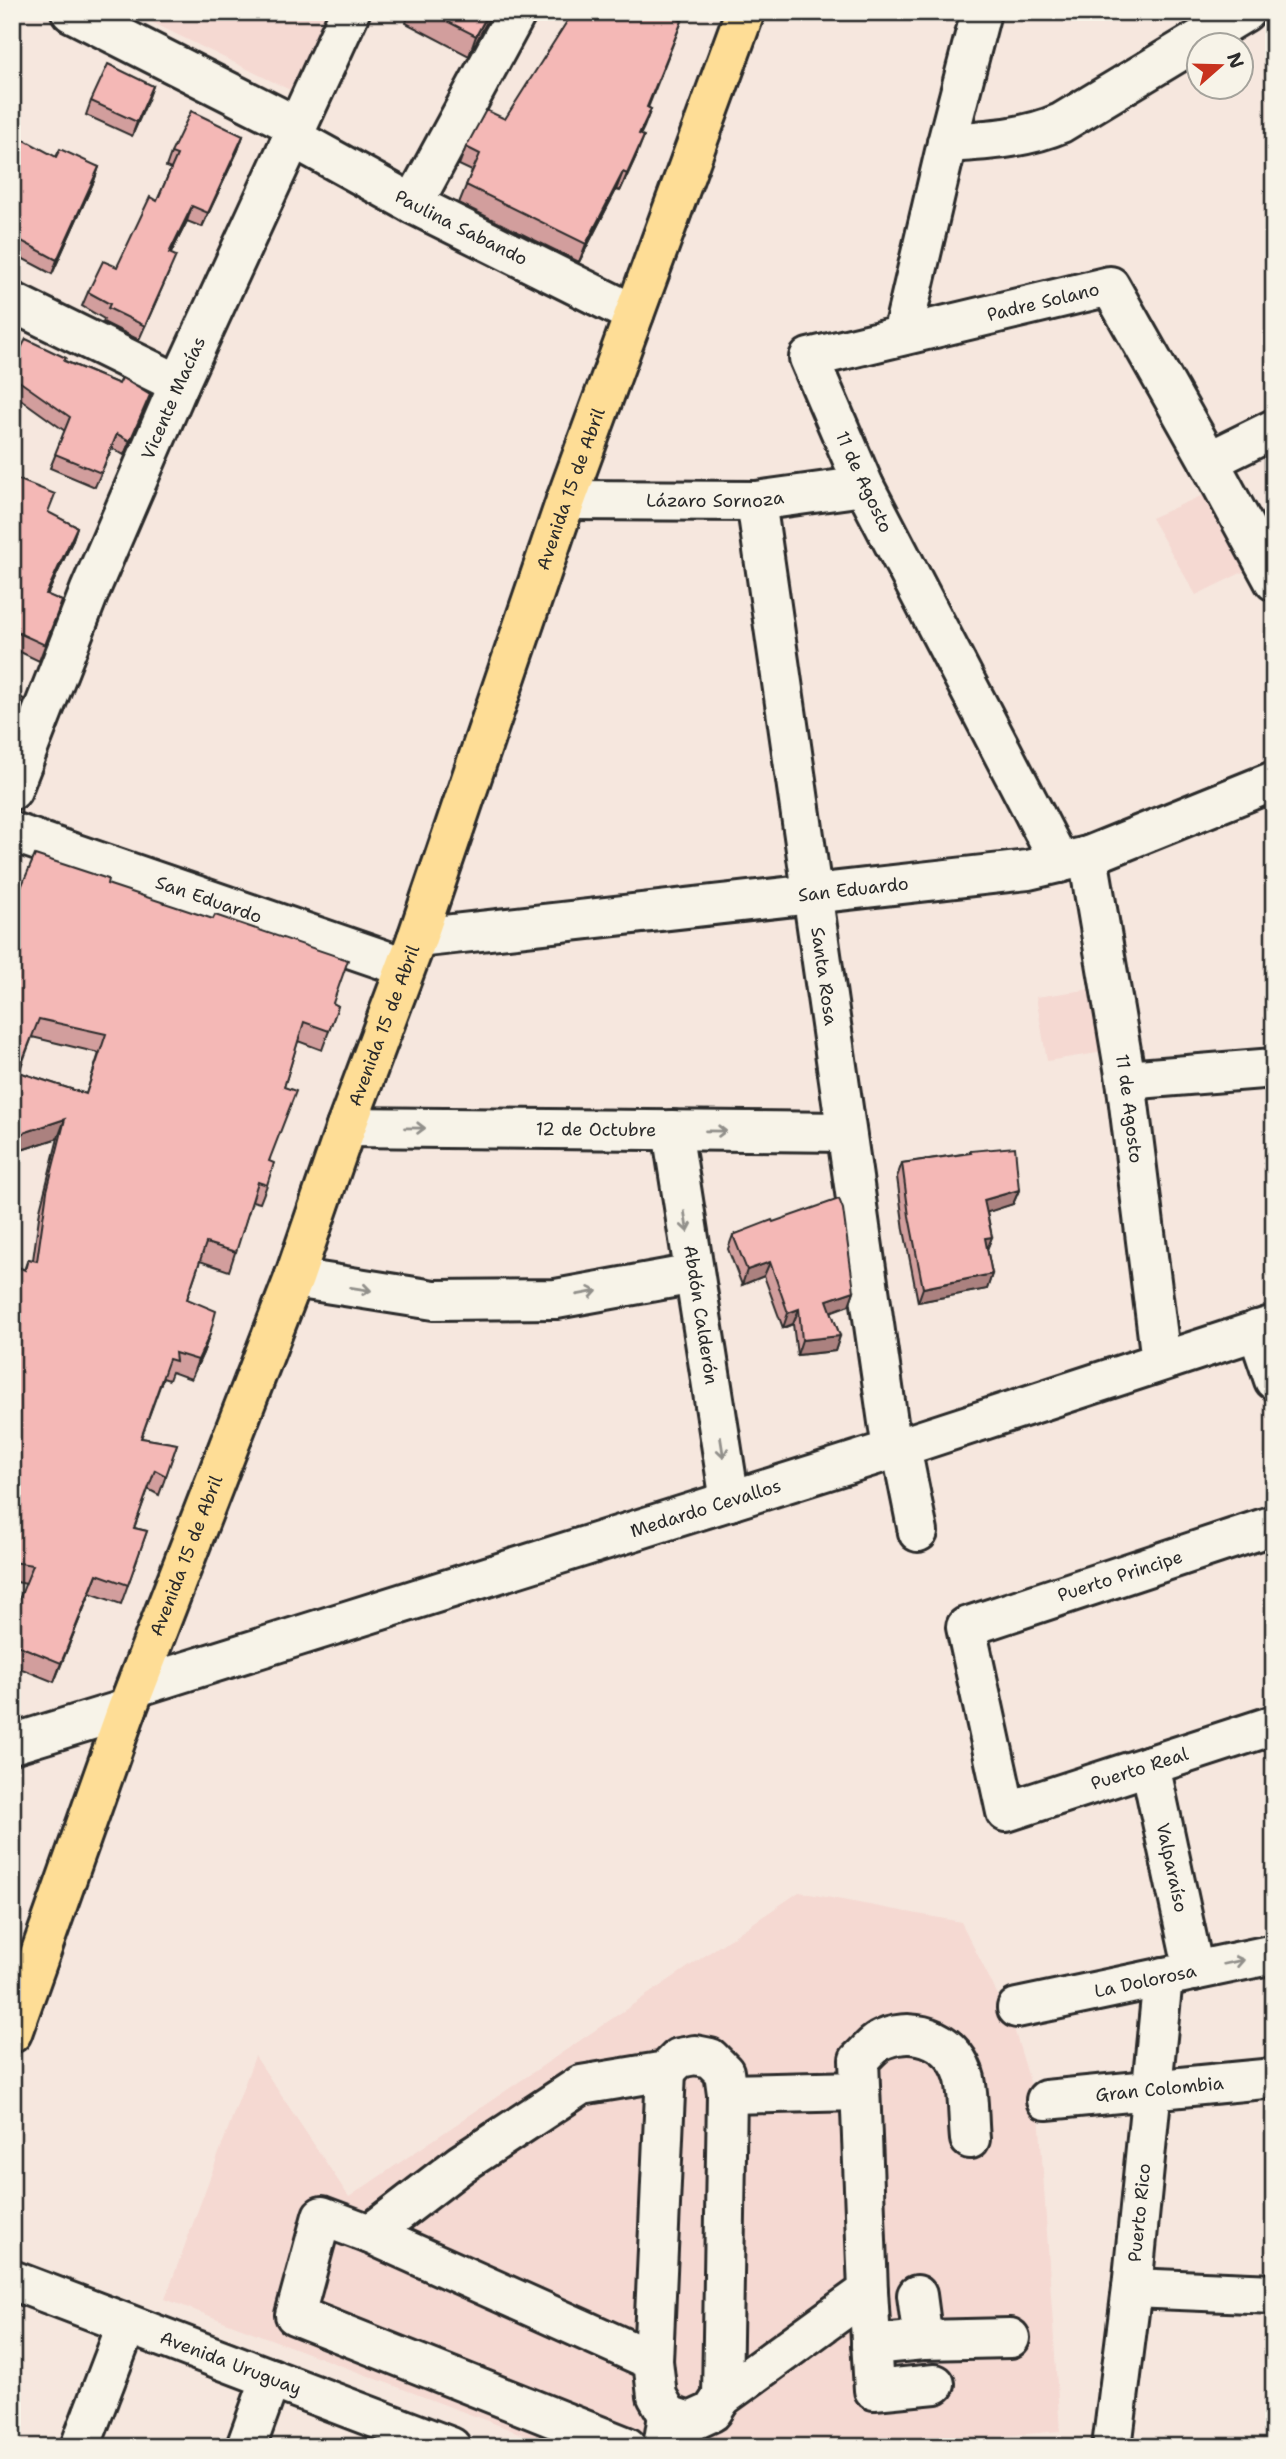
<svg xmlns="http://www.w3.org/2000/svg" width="1286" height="2459" font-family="'Shantell Sans',sans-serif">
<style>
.built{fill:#f5d9d2}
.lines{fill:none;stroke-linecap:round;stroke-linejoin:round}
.minor-casing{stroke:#2b2b2b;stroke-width:44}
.major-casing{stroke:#2b2b2b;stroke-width:44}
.minor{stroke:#f7f3e8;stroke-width:38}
.major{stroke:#fedd96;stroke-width:38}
.wall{fill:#d29e9d;stroke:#2b2b2b;stroke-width:2;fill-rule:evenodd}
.shaded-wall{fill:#ab817f;stroke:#2b2b2b;stroke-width:2}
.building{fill:#f4b8b6;stroke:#2b2b2b;stroke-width:2;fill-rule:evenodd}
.oneway{stroke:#918f8a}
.labels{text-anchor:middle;stroke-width:7;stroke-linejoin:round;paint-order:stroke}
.street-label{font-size:18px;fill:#2b2b2b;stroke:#f7f3e8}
</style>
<rect width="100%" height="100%" fill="#f6e7de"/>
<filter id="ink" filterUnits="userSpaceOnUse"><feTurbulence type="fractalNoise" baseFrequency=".0143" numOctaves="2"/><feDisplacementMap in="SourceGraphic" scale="14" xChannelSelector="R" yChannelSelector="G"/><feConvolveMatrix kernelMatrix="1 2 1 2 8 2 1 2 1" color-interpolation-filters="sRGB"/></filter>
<g filter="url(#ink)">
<g class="built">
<path d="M131 12H329L292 91Z"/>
<path d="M1203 495 1245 571 1196 595 1151 518Z"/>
<path d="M1099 988 1110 1051 1047 1061 1036 997Z"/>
<path d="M799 1892 961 1922 1013 2025 1039 2112 1060 2431 973 2439 950 2447H556L165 2299 255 2056 349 2197Z"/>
</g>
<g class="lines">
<g class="minor-casing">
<g id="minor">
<path d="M71 12 298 127"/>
<path id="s1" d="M292 137 413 204 634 314"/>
<path d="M947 143C986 140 1024 139 1061 123L1245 12"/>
<path d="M413 204 517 12"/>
<path d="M12 302 179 384"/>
<path d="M902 335 947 143 981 12"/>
<path d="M1209 461 1274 429"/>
<path id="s2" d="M566 500 756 501 864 486"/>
<path id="s3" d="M756 501 892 1450"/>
<path id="s4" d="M12 790 90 590 179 384 350 12"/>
<path id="s5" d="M12 832 405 967"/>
<path id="s6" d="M1088 856 1126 1080 1161 1361"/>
<path id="s7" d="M1060 863 864 486 809 358 1110 286 1209 461 1274 581"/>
<path id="s8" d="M417 938 1028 870 1088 856 1274 781"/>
<path d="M1126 1080 1274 1068"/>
<path id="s9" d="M346 1127 846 1132"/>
<path id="s10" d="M672 1130 730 1501"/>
<path d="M294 1278 434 1300 556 1299 694 1274"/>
<path d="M1257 1330 1274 1380"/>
<path d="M901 1447 918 1532"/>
<path id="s11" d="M1274 1525 966 1627 1006 1812 1274 1725"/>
<path id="s12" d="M136 1687 901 1447 1274 1325"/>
<path d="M12 1744 127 1709"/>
<path id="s13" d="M1150 1765 1194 1971"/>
<path id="s14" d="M1017 2008 1274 1954"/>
<path d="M727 2094 859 2091"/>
<path id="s15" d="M1046 2100 1274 2078"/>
<path d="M370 2234 653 2361 657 2396 668 2415 663 2447"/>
<path id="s16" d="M12 2280 451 2447"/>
<path d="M1132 2288 1274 2294"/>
<path d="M868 2291 874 2390 935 2384"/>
<path d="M917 2295 923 2340"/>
<path d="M871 2345 923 2340 1010 2338"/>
<path d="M653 2361 666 2071"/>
<path d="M722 2397 868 2291 859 2060C866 2054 875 2042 884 2039 918 2025 956 2042 965 2079 969 2098 968 2119 970 2139"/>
<path d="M80 2447 127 2324"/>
<path d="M246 2447 271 2378"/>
<path d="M627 2447 295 2315 322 2216 370 2234 461 2164 581 2085 666 2071 679 2058 695 2055 710 2058 724 2072 727 2094 722 2397 712 2412 690 2422 668 2415"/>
<path id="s17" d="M1112 2447 1132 2288 1163 1977"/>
</g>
</g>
<g class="major-casing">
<g id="major">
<path id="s18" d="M12 2033 127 1709 294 1278 346 1127 417 938 566 500 745 12"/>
</g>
</g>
<use href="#minor" class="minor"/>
<use href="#major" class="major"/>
</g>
<g class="wall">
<path d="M409 12H492L469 56 406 23Z"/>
<path d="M682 21 648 108 651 109 640 135 637 154 620 191 616 190 579 262 459 203 472 171 459 165 466 147 505 119Z"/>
<path d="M153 86 132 136 86 115 91 101Z"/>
<path d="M243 136 238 150 202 227 187 221 171 253 170 270 139 340 103 322 104 319 82 306 88 292 117 267 157 201 171 169 166 167 171 153Z"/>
<path d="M12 150 56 157 99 167 94 181 52 274 12 253Z"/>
<path d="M65 361 119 384 150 395 124 455 112 448 95 487 50 468 65 431 12 393V366Z"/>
<path d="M12 477 48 513 77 527 72 542 47 595 62 601 39 661 12 648Z"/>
<path d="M107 884 338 1006 322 1050 298 1041 284 1087 269 1161 267 1185 260 1203 252 1201 229 1271 200 1261 187 1299 210 1334 203 1353 191 1379 172 1372 169 1380 163 1378 141 1438 177 1444 159 1495 148 1489 134 1528 147 1531 121 1604 90 1593 54 1682 12 1665V1617L26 1584 12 1581V1264L24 1270 28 1259 33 1260 40 1210 58 1138 12 1153V908ZM32 1037 99 1053 86 1094 19 1072Z"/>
<path d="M970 1151 1019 1190 1013 1204 987 1212 992 1237 987 1249 992 1274 987 1289 918 1302 904 1230 897 1177 902 1163 969 1153Z"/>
<path d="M773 1222 854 1291 849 1305 831 1311 840 1336 835 1351 797 1355 793 1324 783 1328 764 1276 742 1285 728 1249 733 1235Z"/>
</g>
<g class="shaded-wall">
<path d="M489 12H492L469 56 476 36Z"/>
<path d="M153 86 148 100 132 136 137 122Z"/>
<path d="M651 109 644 127 632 152 639 134Z"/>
<path d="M243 136 238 150 202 227 208 213Z"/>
<path d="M644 136 637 154 620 191 627 174Z"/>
<path d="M99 167 94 181 52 274 57 260Z"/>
<path d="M623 172 616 190 579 262 586 244Z"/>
<path d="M192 206 187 221 164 267 169 253Z"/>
<path d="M150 395 145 409 124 455 130 441Z"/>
<path d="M77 527 72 542 40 610 46 594Z"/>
<path d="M65 1119 58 1138 12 1153V1140L14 1136Z"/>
<path d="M1019 1190 1013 1204 979 1215 984 1200Z"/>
<path d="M992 1237 986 1252 985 1238Z"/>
<path d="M770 1262 764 1276 742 1285 747 1270Z"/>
<path d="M992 1274 987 1289 918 1302 923 1288Z"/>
<path d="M854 1291 849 1305 822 1315 827 1300Z"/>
<path d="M799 1309 793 1324 783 1328 788 1313Z"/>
<path d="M210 1334 203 1353 191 1379 198 1360Z"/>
<path d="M840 1336 835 1351 797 1355 802 1340Z"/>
<path d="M97 1574 90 1593 54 1682 61 1663Z"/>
</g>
<g class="building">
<path d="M429 12H489L476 36Z"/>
<path d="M573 12H664L682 21 647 107 651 109 639 134 644 136 627 174 623 172 586 244 466 185 480 154 466 147 486 110 505 119Z"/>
<path d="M108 64 153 86 137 122 91 101Z"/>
<path d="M191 111 243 136 208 213 192 206 169 253 176 256 145 326 108 308 110 304 88 292 103 261 117 267 150 197 157 201 177 155 171 153Z"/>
<path d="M19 137 56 157 60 149 99 167 57 260 12 236V150Z"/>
<path d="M26 339 66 358 64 361 119 384 122 378 150 395 130 441 117 434 101 473 55 454 70 417 16 379 12 365Z"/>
<path d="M12 477 55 494 48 512 77 527 46 594 62 601 45 645 12 630Z"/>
<path d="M12 694 24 699 12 728Z"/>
<path d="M35 855 108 879 107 884 213 919 215 915 348 960 333 1003 338 1006 329 1031 304 1022 284 1087 296 1091 269 1161 274 1163 267 1185 258 1182 236 1252 206 1243 187 1299 216 1311 210 1334 198 1360 175 1353 176 1361 169 1359 141 1438 177 1444 166 1476 155 1470 134 1528 147 1531 128 1585 97 1574 61 1663 12 1643V1617L33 1565 12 1562V1432L19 1412 12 1409V1264L25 1270 28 1259 37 1261 47 1191 65 1119 14 1136 12 1140V908ZM39 1019 106 1034 86 1094 18 1072Z"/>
<path d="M1015 1147 1019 1190 984 1200 992 1237 985 1238 992 1274 923 1288 909 1216 902 1163 971 1153 970 1151Z"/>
<path d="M839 1199 843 1209 854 1291 827 1300 840 1336 802 1340 799 1309 788 1313 770 1262 747 1270 733 1235 772 1220 773 1222Z"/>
</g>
<defs><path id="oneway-shaft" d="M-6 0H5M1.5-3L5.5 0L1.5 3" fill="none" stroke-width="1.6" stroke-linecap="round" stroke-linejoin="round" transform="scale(1.75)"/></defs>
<g class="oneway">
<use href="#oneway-shaft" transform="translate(415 1128) rotate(1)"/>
<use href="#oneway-shaft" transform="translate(716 1131) rotate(1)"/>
<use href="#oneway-shaft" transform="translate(686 1222) rotate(81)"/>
<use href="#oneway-shaft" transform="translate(361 1289) rotate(9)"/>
<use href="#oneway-shaft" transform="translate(587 1293) rotate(-10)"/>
<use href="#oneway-shaft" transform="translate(722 1447) rotate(81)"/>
<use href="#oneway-shaft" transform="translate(1234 1962) rotate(-12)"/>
</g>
</g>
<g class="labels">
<g class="street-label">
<text dy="6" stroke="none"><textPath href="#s1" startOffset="192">Paulina Sabando</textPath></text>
<text dy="6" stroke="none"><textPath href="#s7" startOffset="805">Padre Solano</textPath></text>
<text dy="6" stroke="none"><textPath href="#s4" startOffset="424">Vicente Macías</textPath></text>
<text transform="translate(864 482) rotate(65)" y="6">11 de Agosto</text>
<text dy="6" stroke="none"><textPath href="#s18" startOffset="1642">Avenida 15 de Abril</textPath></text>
<text dy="6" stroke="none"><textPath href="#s2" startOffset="149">Lázaro Sornoza</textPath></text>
<text dy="6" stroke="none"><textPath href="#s8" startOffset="439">San Eduardo</textPath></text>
<text dy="6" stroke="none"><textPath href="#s5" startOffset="208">San Eduardo</textPath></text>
<text dy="6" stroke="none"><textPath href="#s3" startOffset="480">Santa Rosa</textPath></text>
<text dy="6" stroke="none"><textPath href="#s18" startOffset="1074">Avenida 15 de Abril</textPath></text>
<text dy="6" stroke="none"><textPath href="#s6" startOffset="256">11 de Agosto</textPath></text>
<text dy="6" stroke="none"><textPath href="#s9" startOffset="250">12 de Octubre</textPath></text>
<text dy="6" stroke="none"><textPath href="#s10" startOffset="187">Abdón Calderón</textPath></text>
<text dy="6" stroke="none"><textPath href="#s12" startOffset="597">Medardo Cevallos</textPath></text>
<text dy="6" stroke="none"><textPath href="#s18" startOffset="508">Avenida 15 de Abril</textPath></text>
<text transform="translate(1120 1576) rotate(-18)" y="6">Puerto Principe</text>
<text dy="6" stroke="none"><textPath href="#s11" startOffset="654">Puerto Real</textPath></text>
<text dy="6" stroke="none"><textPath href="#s13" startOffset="105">Valparaíso</textPath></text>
<text dy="6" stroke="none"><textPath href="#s14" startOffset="131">La Dolorosa</textPath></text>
<text dy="6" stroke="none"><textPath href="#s15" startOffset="114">Gran Colombia</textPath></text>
<text dy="6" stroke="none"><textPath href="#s17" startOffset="236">Puerto Rico</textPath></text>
<text dy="6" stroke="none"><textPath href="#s16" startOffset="234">Avenida Uruguay</textPath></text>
</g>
</g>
<rect width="1286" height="2459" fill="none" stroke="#f7f3e8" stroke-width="42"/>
<rect x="21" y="21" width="1244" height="2417" fill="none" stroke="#2b2b2b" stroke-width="2.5" filter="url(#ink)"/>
<g transform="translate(1220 66) rotate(70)"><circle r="33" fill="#f7f3e8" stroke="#a5a39c" stroke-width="2"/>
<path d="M0-5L12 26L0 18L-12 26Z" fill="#c8321e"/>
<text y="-10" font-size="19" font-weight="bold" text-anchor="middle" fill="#2b2b2b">N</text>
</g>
</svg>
